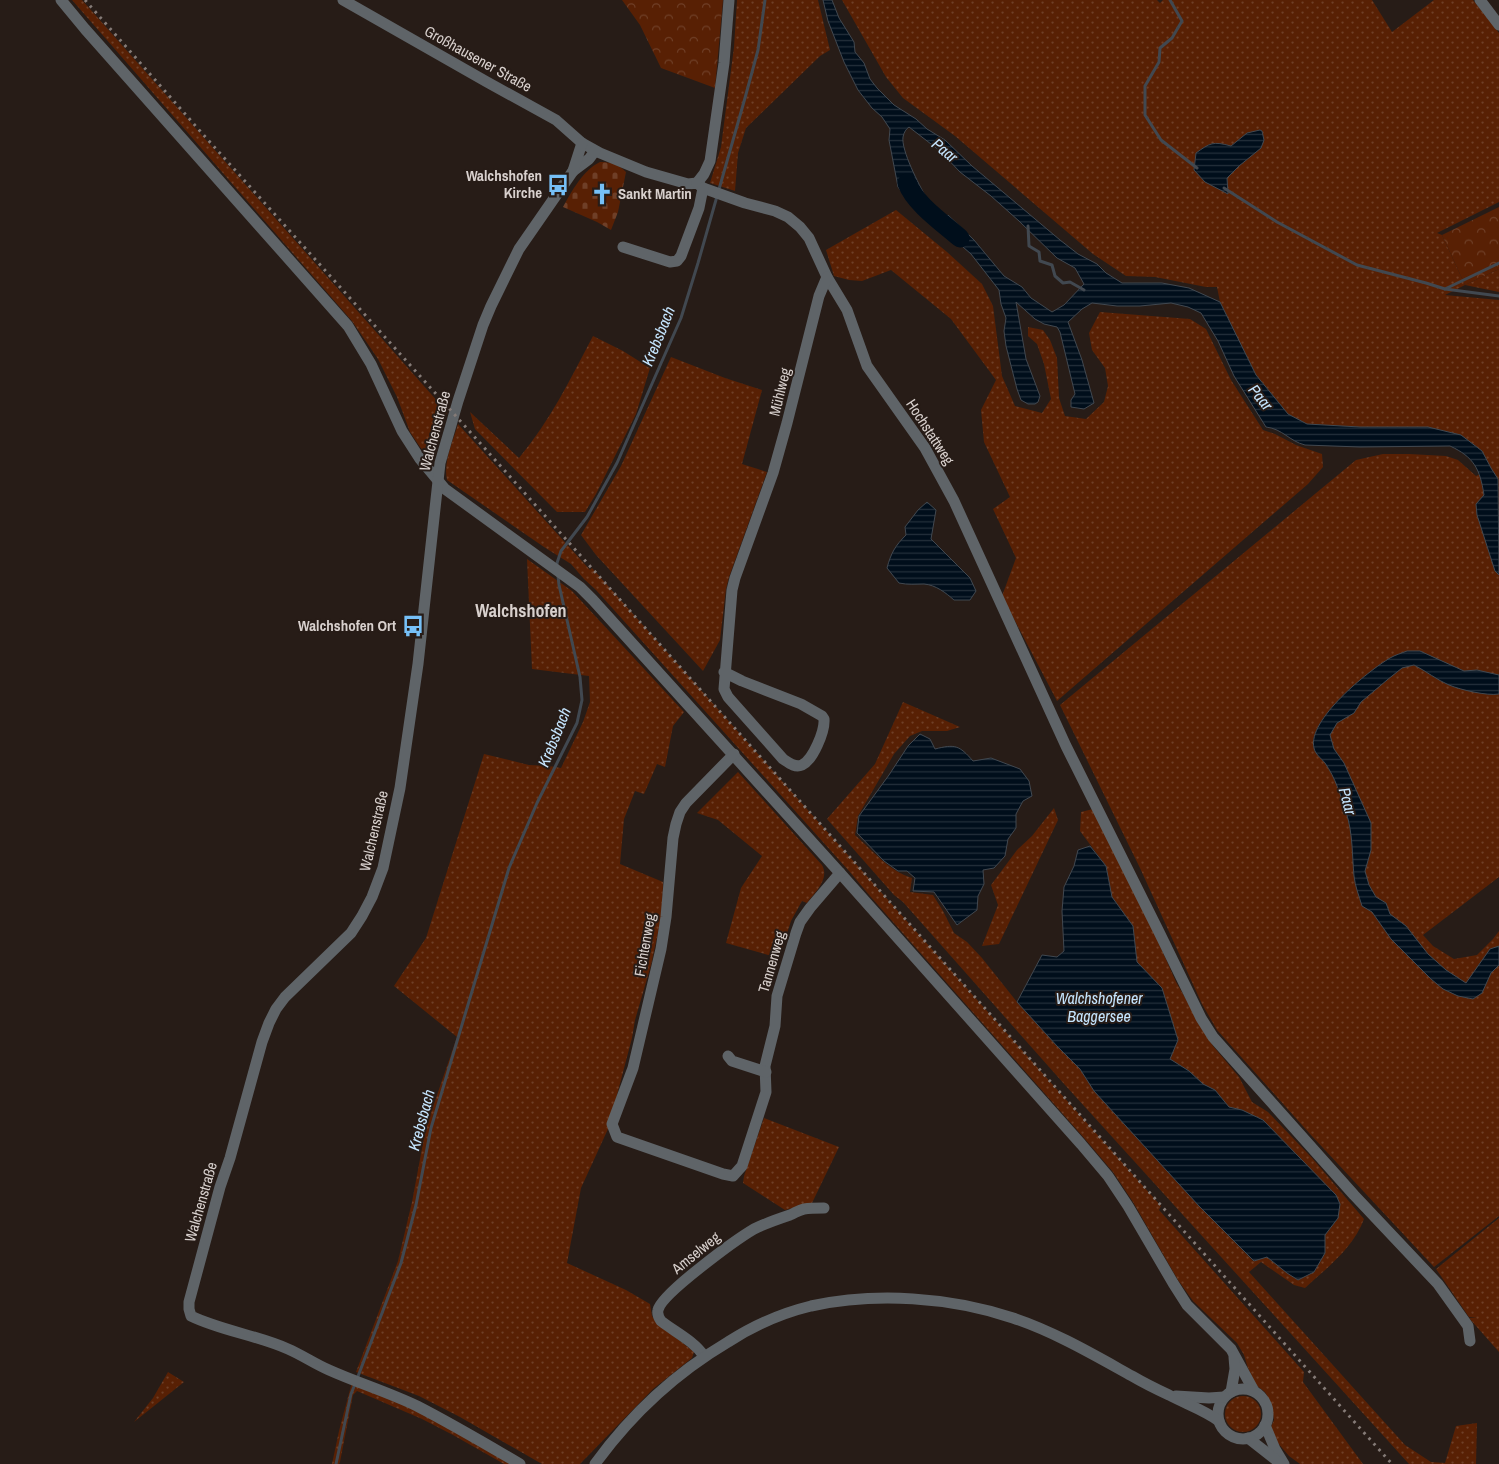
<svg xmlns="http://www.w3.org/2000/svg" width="1499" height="1464" font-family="'Archivo Narrow',sans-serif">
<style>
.grass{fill:url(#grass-dots)}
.forest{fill:url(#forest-crowns)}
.cemetery{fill:url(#cemetery-stones)}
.water{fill:url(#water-rules);stroke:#414850}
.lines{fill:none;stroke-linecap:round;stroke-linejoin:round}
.stream{stroke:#414850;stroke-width:3}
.river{stroke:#000e1b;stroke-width:19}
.minor{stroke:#5f6468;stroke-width:11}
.rail{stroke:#857b77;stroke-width:3;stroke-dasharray:2.5 5;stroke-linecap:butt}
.labels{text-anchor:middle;stroke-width:4;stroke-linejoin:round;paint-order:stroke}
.street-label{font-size:15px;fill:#d8d0cd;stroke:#271c17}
.poi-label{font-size:15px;font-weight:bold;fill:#d8d0cd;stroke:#271c17;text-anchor:end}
.water-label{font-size:16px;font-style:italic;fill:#c5e5fe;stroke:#271c17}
.quarter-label{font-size:18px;font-weight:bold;fill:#d8d0cd;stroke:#271c17}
</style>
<defs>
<pattern id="grass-dots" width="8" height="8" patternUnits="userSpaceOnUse" patternTransform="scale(1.25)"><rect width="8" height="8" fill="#582004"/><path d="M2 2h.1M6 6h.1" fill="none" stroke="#6f3f27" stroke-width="1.8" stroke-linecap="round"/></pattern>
<pattern id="forest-crowns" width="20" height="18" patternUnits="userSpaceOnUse" patternTransform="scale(1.25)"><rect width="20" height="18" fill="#582004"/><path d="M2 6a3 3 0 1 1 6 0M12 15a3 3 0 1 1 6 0" fill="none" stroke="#6f3f27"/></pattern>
<pattern id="cemetery-stones" width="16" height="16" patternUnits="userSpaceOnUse" patternTransform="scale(1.25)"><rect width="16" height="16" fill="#582004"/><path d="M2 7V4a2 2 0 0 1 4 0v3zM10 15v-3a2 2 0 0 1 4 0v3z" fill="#6f3f27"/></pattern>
<pattern id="water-rules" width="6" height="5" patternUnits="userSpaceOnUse" patternTransform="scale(1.25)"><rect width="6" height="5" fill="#000e1b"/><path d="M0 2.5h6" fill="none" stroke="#24303b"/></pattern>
</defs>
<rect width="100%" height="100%" fill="#271c17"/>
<g class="grass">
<path d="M72 0H82L447 412 431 459 420 447 410 432 397 397 378 359 352 321Z"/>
<path d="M737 0H818L830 50 820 56 746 128 738 153 735 191 710 183 721 147 734 47Z"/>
<path d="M842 0H1157L1160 3 1163 0H1372L1392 32 1434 0H1473L1499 33V202L1437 233 1442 235 1465 285 1499 269V292L1465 285 1445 295 1499 300V877L1423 935 1433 946 1454 959 1477 955 1493 939 1499 931V1216L1434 1267 1310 1134 1217 1030 1202 1004 1140 868 1060 705 1356 460 1383 454H1409L1446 456 1458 460 1476 476 1491 469 1482 451 1461 435 1428 427H1360L1307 424 1288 414 1256 375 1220 302 1217 287H1206L1155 277 1126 276 1093 254 955 136 903 98 886 77Z"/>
<path d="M896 210 947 252 982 284 993 306 1002 376 1015 406 1042 413 1051 399 1044 364 1037 344 1028 336V327L1043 330 1050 340 1057 358 1059 398 1065 416 1086 419 1104 402 1108 386 1105 368 1092 350 1089 333 1100 312 1190 319 1206 329 1231 380 1263 430 1275 434 1296 445 1322 454 1323 467 1308 484 1057 701 1002 596 1016 558 993 509 1010 497 984 442 981 410 996 380 951 319 891 270 862 281 849 280 834 276 826 250Z"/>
<path d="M593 336 623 351 650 368 636 414 596 494 585 512H557L475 429 470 412 519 458C550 421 571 378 593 336Z"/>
<path d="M671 357 725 378 762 390 742 464 767 472 729 577 726 589 720 640 703 671 596 555 581 535 621 466Z"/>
<path d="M458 424 590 570 592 568 1161 1206 1159 1210 1304 1372 1303 1382 1363 1464H1300L1289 1456 1271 1435V1427L1274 1420 1271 1403 1265 1392 1256 1385 1248 1368 1244 1355 1237 1343 1193 1301 1178 1280 1133 1202 1113 1172 1085 1139 870 896 849 871 596 590 584 579 571 564 544 547 447 480C443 462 453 441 458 424Z"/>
<path d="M527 559 572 591 684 712 673 726 665 767 657 764 644 794 635 791 624 819 620 864 663 882 662 914 651 965 635 1020 632 1038 608 1129 581 1188 567 1263 626 1290 650 1304 652 1316 656 1322 694 1352 692 1358 653 1389 580 1464H542L460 1417 419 1396 356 1372 398 1261 412 1202 426 1127 457 1037 394 986 426 938 484 754 529 765 549 766 561 768 583 722 590 702 589 676 532 669Z"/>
<path d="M903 702 960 727 947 731H922L910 736 894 754 858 816 855 835C873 851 889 871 912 878L910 892 933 895 943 911 954 933 967 942 982 958 1017 1002 1057 1046 1080 1069 1094 1091 1199 1206 1253 1261 1267 1257 1287 1273 1325 1253V1235L1338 1218 1278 1136 1263 1120 1242 1110 1229 1107 1215 1090 1203 1084 1189 1071 1170 1059 1162 989 1137 962 1133 926 1112 897 1106 866 1080 831 1081 812 1093 809 1149 921 1176 982 1213 1046 1239 1077 1252 1102 1268 1112 1312 1158 1364 1219C1354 1247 1327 1268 1305 1288L1294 1285 1261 1262 1249 1272 1405 1445 1431 1462 1445 1463 1456 1426 1477 1423 1476 1464H1409L1065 1085 903 902 894 895 827 819 875 764Z"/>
<path d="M738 772 822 865C830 879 815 892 807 903L802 901 791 921 779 958 726 943 741 888 762 856 718 820 697 813Z"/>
<path d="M1054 808 1058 820 999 944 982 946 998 905 991 885 1017 850 1032 836Z"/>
<path d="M764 1118 839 1147 812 1203 785 1210 743 1183 744 1176Z"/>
<path d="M1499 1218V1352L1469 1318H1477L1469 1317 1436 1269Z"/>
<path d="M168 1372 184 1382 134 1422 153 1398Z"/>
<path d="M352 1382 420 1408 522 1464H504L453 1435 422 1419 357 1391 353 1395 340 1462 339 1464H332L339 1431Z"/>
<circle cx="1243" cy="1414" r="18"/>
</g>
<g class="forest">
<path d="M622 0H723L715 88 661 68 640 25Z"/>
<path d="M1499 207V269L1465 285 1442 235Z"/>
</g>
<path class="cemetery" d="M600 162C611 162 618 164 626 172L618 212 611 230 597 222 563 207C572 191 583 170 600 162Z"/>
<g class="water">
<path d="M823 0H832L839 18 854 42 855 52 864 63 870 79 877 88 894 105 916 119 927 129 945 140 972 166 1060 240 1078 254 1097 264 1106 273 1122 283H1162L1189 288 1220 302 1256 375 1288 414 1307 424 1360 427H1428L1461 435 1482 451 1491 468 1498 479 1499 575 1495 571 1477 515 1476 504 1484 495C1480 469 1474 457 1450 446L1360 447 1305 445C1289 441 1283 429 1266 427L1234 376 1218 341 1201 313 1188 307 1171 303 1140 306H1117L1092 303 1082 309 1068 322 1082 360 1094 403 1084 409 1071 407V400L1075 394 1060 332 1057 327 1044 324 1035 319 1016 302 1026 359 1040 396 1038 402 1035 404H1028L1021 400 1017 389 1006 346 1004 331 1006 318 1001 304 999 290 971 254 939 226 948 215 974 240 1004 276 1022 287 1031 298 1052 312 1064 305 1084 284 1075 268 1057 258 1019 221 991 196 960 172 940 151 909 127C906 129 904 132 903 137 901 150 919 185 926 197L915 209 898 187 889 140 890 129 882 117 872 108 858 90 844 62 828 21Z"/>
<path d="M1260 130 1262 131 1264 140 1261 148 1239 166 1227 178 1228 194 1205 182 1194 170 1196 153C1210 143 1213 141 1231 146L1247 133Z"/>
<path d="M927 502 936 510 931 539 970 578 976 591 970 600H954C946 593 936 585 924 584 916 584 908 585 899 583L887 568C891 553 895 546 906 535L905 527 918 510Z"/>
<path d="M1407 651H1420L1464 671 1477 670 1499 675V694C1487 696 1461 690 1449 685 1437 680 1426 671 1414 665L1402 668 1387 680 1361 702 1354 713 1337 723 1330 735 1334 749 1344 763 1371 823V850L1365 871 1369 885 1376 897 1386 903 1390 914 1406 926 1428 954 1446 970 1466 983 1490 949 1499 946V965L1491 973 1482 993 1473 999 1458 996 1443 989 1431 979 1391 939 1372 912 1362 906C1359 896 1355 886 1354 876 1352 855 1353 833 1346 812 1341 796 1335 777 1325 763 1321 758 1315 754 1314 748 1307 720 1368 671 1390 658 1395 655 1402 653 1407 651Z"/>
<path d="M920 734 930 739 935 749C955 744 959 745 973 761L991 758 1020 769 1029 781 1032 796 1023 801 1016 814V828L1008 839 1005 856 994 868 983 870 984 884 978 896 977 910 957 925 934 892 913 891 915 878 907 871H898L884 861 857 833 859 816 889 775 908 746Z"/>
<path d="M1090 846 1106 866 1112 897 1133 926 1137 962 1162 988 1178 1040 1170 1059 1189 1071 1203 1084 1215 1090 1229 1107 1242 1110 1263 1120 1336 1195 1340 1204 1338 1218 1325 1235V1253L1314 1272 1298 1280 1287 1273 1267 1257 1254 1261 1199 1206 1094 1091 1080 1069 1057 1046 1017 1002 1042 955 1057 957 1064 951 1062 911 1064 887 1074 866 1078 850Z"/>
</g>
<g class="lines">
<g class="stream">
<path d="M1170 0 1182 21 1172 38 1160 48 1159 62 1145 86V115L1161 140 1197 168"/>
<path d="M1224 188 1277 222 1357 265 1426 283 1445 289 1499 296"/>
<path d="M1028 226 1029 246 1039 252 1040 261 1052 265 1055 276 1063 283 1070 282 1084 290"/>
<path d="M1445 289 1499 263"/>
<path d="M557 567V563L561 551 587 517 617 463 681 318 698 263 745 98 758 50 765 0"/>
<path d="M357 1379 401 1263 416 1205 431 1128 509 868 537 803 577 723 582 700 580 677 559 585 558 576"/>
<path d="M336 1464 351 1394 355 1384"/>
</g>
<path class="river" d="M907 183C915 204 943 223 960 238"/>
<g class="minor">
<path d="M61 0 85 29 348 326 371 364 402 431 420 459 445 489 580 587 593 600 840 873 1081 1144 1108 1176 1128 1206 1173 1283 1187 1305 1231 1349 1254 1391"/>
<path d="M343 0 487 82 556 120 582 143 600 153 646 172 688 184 697 183 703 188 745 203 775 211 788 217 800 227 809 238 827 277 847 310 867 366 925 448 954 501 1066 746 1159 932 1201 1018 1213 1037 1354 1195 1438 1284 1468 1326 1470 1341"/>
<path d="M1480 0 1499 25"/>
<path d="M573 171 589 159 595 151"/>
<path d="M697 183 704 174 710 161 724 63 729 0"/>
<path d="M623 247 670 262 677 261 681 256 699 208 703 188"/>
<path d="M724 672 742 681 801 704 822 716 824 719C825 731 813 760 802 765 795 768 789 763 783 759L728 697 724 689 732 590 735 578 773 473 787 423 819 296 827 277"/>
<path d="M734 754 686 803 680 812 676 824 673 838 666 917 661 949 633 1068 612 1124 617 1137 723 1174 733 1176 742 1166 766 1092 765 1066 775 1026 777 996 796 933 800 922 810 908 840 873"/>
<path d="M728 1056 732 1061 766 1072"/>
<path d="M704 1356C694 1341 675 1332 661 1321 659 1318 657 1314 658 1310 661 1294 737 1239 754 1229 766 1223 778 1219 790 1215 795 1213 799 1210 804 1209 810 1208 817 1208 824 1208"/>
<circle cx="1243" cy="1414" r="25"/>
<path d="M1231 1392 1235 1369 1234 1357"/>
<path d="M1176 1396 1209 1398 1224 1397"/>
<path d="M1265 1425 1275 1449 1284 1464"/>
<path d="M1248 1438 1280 1463"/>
<path d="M520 1464C486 1444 452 1424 417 1406 388 1392 358 1383 329 1370 315 1364 302 1355 288 1349 257 1335 222 1331 191 1316L189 1309V1302L220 1187 230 1158 262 1042 269 1023 276 1009 285 997 351 933 362 916 372 897 383 868 400 788 418 664 440 463 458 401 483 325 491 306 519 249 573 171 582 143"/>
<path d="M595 1464C632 1413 674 1374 728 1342 753 1326 782 1313 811 1306 876 1292 950 1297 1013 1318 1055 1332 1094 1355 1132 1376 1144 1383 1156 1389 1169 1395 1186 1404 1204 1410 1219 1421"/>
</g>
<path class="rail" d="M85 0 200 131 463 424 1392 1464"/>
</g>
<defs>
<g id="bus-bare" transform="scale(1.725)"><path d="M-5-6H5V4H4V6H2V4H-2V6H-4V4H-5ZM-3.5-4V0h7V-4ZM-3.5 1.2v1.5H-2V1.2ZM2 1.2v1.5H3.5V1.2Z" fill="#76c0f7" stroke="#271c17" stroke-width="2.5" paint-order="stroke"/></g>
<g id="church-bare" transform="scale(1.725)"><path d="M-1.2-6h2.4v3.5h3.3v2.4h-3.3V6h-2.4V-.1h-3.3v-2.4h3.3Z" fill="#76c0f7" stroke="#271c17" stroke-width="2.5" paint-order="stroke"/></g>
</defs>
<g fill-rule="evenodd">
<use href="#bus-bare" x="558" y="185"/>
<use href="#church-bare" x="602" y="194"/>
<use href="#bus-bare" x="413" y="626"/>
</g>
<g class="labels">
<g class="street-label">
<text transform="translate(478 59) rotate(29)" y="5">Großhausener Straße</text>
<text transform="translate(780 392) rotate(-76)" y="5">Mühlweg</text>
<text transform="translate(435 431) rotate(-75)" y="5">Walchenstraße</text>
<text transform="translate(930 432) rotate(57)" y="5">Hochstattweg</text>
<text transform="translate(374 831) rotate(-77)" y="5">Walchenstraße</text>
<text transform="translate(645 945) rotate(-80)" y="5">Fichtenweg</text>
<text transform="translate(772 962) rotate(-74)" y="5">Tannenweg</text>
<text transform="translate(201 1202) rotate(-74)" y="5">Walchenstraße</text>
<text transform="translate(696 1253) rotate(-39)" y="5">Amselweg</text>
</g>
<g class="poi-label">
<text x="542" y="181">Walchshofen<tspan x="542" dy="17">Kirche</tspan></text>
<text x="618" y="199" text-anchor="start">Sankt Martin</text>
<text x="396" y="631">Walchshofen Ort</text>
</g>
<g class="water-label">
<text transform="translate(945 150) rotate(39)" y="6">Paar</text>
<text transform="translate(658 336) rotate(-68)" y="6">Krebsbach</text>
<text transform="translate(1261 397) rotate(51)" y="6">Paar</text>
<text transform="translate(554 737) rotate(-68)" y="6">Krebsbach</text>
<text transform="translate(1348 801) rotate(75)" y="6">Paar</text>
<text x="1099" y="1004">Walchshofener<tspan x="1099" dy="18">Baggersee</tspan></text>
<text transform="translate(421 1120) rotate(-75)" y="6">Krebsbach</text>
</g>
<g class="quarter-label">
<text x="521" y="617">Walchshofen</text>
</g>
</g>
</svg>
